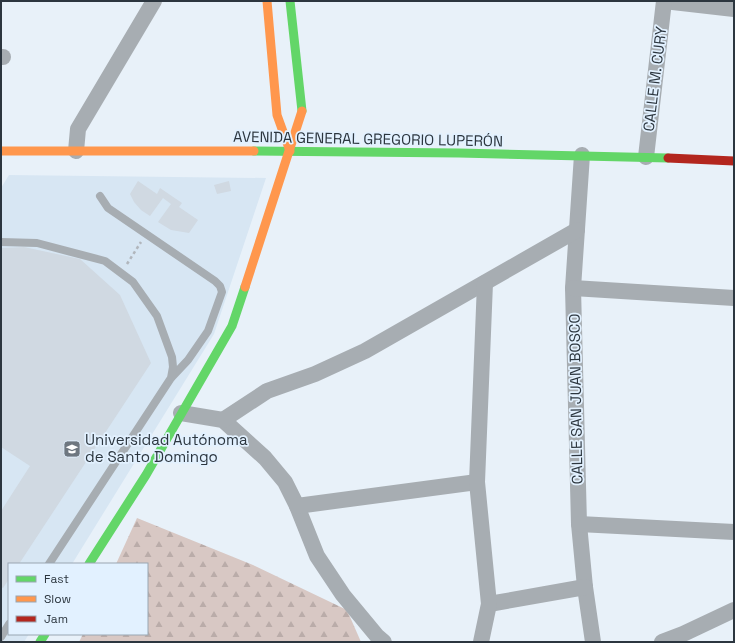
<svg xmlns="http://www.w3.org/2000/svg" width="735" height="643" font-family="'Space Grotesk',sans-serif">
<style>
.built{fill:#d7e6f3}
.forest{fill:url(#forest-firs)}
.building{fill:#d0d9e2}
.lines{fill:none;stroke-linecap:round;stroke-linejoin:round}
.path{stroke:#b1b6bc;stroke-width:2.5;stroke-dasharray:3 3;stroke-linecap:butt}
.lane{stroke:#a7adb2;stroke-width:8}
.street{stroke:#a7adb2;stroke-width:16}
.fast{stroke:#63d668;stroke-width:9}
.slow{stroke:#ff974d;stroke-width:9}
.jam{stroke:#b3261e;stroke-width:9}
.labels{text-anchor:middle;stroke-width:3.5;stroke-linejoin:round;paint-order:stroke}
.street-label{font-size:15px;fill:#2c363f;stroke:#e2f1ff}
.poi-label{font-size:15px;fill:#2c363f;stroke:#e2f1ff;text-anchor:start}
</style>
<defs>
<pattern id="forest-firs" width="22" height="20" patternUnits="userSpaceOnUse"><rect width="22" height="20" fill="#d8c8c4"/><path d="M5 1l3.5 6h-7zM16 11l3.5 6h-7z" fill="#baaca9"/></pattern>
</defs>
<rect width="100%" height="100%" fill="#e8f1f9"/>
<path class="built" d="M9 175 266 178 214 334 72 564H9V634H29L24 642H1V188Z"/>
<path class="forest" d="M137 518 253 565 347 610 361 642H79L83 634H147V564H116Z"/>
<g class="building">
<path d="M138 181 157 194 160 188 182 203 179 207 198 220 189 233 171 230 158 222 171 204 163 198 150 216 141 210 134 202 130 194Z"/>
<path d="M229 181 231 191 217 194 214 185Z"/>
<path d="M24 247 80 259 120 295 151 363 19 564H9V579L3 588 1 587V511L30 466 1 447V248Z"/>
</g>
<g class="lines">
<path class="path" d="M127 264 141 242"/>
<g class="lane">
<path d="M100 196 108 208 215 281 220 286 222 292 208 331 188 360 172 377"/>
<path d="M1 242 37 243 105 261 133 282 157 316 172 357 173 367 171 378 49 564"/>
<path d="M1 637 9 624"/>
</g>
<g class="street">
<path d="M664 1 734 9"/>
<path d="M1 57H3"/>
<path d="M76 151 78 129 154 1"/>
<path d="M582 155 573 288 579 524 585 587 593 642"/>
<path d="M646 157 664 1"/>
<path d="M573 288 734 298"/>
<path d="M181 413 223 420 265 458 285 482 297 506 317 556 343 595 377 636 384 642"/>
<path d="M223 420 267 391 315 374 365 351 577 230"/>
<path d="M297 506 477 482"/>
<path d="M579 524 734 532"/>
<path d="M489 604 585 587"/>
<path d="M481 642 489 604 477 482 485 283"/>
<path d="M662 642 683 634 734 610"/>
</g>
<g class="fast">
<path d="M290 1 302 111"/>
<path d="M254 151 459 153 668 158"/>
<path d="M89 564 146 475 232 326 245 287"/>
<path d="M40 642 45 634"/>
</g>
<g class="slow">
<path d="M267 1 277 115 290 151"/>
<path d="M1 151H254"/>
<path d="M245 287 302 111"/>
</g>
<path class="jam" d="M668 158 734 161"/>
</g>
<defs>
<g id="university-square" transform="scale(0.9)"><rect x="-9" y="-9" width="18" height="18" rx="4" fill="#6e7780" stroke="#e2f1ff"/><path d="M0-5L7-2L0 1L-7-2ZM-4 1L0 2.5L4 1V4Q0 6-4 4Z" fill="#fff"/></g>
</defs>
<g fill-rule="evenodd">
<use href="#university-square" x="72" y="449"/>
</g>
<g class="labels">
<g class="street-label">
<text transform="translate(655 79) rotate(-83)" y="5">CALLE M. CURY</text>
<text transform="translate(368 139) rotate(1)" y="5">AVENIDA GENERAL GREGORIO LUPERÓN</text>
<text transform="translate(576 399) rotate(-91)" y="5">CALLE SAN JUAN BOSCO</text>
</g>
<g class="poi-label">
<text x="85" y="445">Universidad Autónoma<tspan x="85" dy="17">de Santo Domingo</tspan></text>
</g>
</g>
<rect width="735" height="643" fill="none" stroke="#2c363f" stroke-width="4"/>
<rect x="8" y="563" width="140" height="72" fill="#e2f1ff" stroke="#99a6b2"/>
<rect x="16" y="576" width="20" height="6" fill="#63d668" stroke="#99a6b2"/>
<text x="44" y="583" font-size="12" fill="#2c363f">Fast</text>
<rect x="16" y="596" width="20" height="6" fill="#ff974d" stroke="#99a6b2"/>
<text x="44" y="603" font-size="12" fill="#2c363f">Slow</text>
<rect x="16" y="616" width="20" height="6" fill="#b3261e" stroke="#99a6b2"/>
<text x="44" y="623" font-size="12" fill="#2c363f">Jam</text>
</svg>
